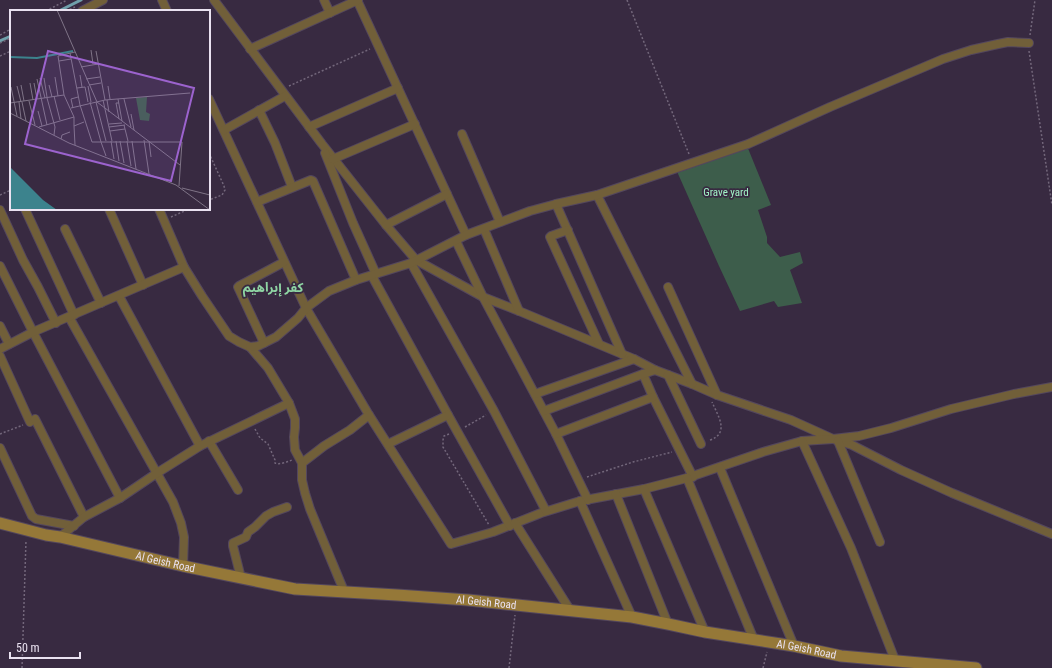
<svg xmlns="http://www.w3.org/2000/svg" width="1052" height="668" font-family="'Roboto Condensed','Noto Sans Arabic',sans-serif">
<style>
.green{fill:#3d5d4b}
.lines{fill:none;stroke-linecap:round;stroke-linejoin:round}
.stream{stroke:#70a0ab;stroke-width:3}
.minor-casing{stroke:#54475d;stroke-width:10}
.secondary-casing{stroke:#54475d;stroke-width:13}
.path{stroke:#73677b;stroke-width:1.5;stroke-dasharray:2 2;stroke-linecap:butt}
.minor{stroke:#715f39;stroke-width:8}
.secondary{stroke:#957838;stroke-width:11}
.labels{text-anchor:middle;stroke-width:3.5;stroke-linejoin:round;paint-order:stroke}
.park-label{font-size:11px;fill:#a2f4c7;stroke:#382a41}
.street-label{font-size:11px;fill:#eae2f1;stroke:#382a41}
.quarter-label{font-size:13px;font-weight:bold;fill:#8ed4a3;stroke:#382a41}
.inset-river{fill:none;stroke:#3c838d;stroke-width:2}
.inset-road{fill:none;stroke:#7f7487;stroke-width:1}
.view{fill:#9c63ce;fill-opacity:0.15;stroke:#9c63ce;stroke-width:2}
.inset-edge{fill:none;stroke:#eae2f1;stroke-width:2}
</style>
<rect width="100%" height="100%" fill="#382a41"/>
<path class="green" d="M745 141 771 205 758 210 767 237V243L780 257 800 252 803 263 790 270 802 303 778 307 774 301 740 311 719 266 675 167Z"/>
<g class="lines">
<g class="stream">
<path d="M59 11 81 0"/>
<path d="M0 41 11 36"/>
</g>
<g class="minor-casing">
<g id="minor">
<path d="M162 0 167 11"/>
<path d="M214 0 322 144 386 225 416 260 483 297 519 311 634 359 655 370 692 384 717 395 791 420 833 439 852 445 901 470 952 493 1052 534"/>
<path d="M324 0 330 13"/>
<path d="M357 0 466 235"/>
<path d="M82 11 103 0"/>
<path d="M250 49 358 0"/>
<path d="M209 99 306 308 369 415 451 544 493 532 541 513 580 501 644 489 687 478 763 452 802 441 833 439 859 436 891 428 951 409 1014 394 1052 387"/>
<path d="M259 110 275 143 292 187"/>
<path d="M309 127 398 88"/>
<path d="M224 130 285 96"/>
<path d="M462 134 500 222"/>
<path d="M325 153 353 223 376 274"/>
<path d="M333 159 415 124"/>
<path d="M597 195 692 384"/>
<path d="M257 202 311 180 313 181 356 280"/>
<path d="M556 204 622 354"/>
<path d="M25 209 74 315"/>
<path d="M109 209 143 285"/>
<path d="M159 209 184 267 202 296 229 336 239 342 250 347 268 368 289 403 295 419V428L294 437 295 450 302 463"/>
<path d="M0 210 23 260 38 287 56 323"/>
<path d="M386 225 447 194"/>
<path d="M65 229 101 303"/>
<path d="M484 229 519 311"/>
<path d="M568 230 551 236 550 237 599 344"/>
<path d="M456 241 483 297 556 434 588 500"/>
<path d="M411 263 494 411 546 511"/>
<path d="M0 266 33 332 120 498"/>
<path d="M372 276 448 415 510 526"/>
<path d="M668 287 717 395"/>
<path d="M119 296 200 446"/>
<path d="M69 317 173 502 181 523 184 537 183 566"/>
<path d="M0 326 9 344"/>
<path d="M264 343 238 287 239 286 284 262"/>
<path d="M250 347 258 346 276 337 298 318 306 308 329 291 356 280 411 263 466 235 530 211 556 204 597 195 748 144 830 107 943 59 971 50 998 44 1008 42 1029 43"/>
<path d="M0 349 33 332 184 267"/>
<path d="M0 356 30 422"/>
<path d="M643 374 653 397 693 477"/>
<path d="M668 375 701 444"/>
<path d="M535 394 634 359"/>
<path d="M544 411 643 374 655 370"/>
<path d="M35 419 84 517"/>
<path d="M556 434 653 397"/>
<path d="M209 441 238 490"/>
<path d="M802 441 851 548 895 660"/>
<path d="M838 441 880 542"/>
<path d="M388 444 448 415"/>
<path d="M0 448 32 516 36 519 74 526"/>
<path d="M720 468 794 646"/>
<path d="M687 478 754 640"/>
<path d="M644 489 705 632"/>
<path d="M616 494 668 624"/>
<path d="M580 501 632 617"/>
<path d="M515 523 570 610"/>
<path d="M60 537 84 517 120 498 157 473 200 446 289 403"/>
<path d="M241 578 233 546V543L246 537 248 532 255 527 266 516 273 512 287 507"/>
<path d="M344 591 310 509 305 493 302 480V463L324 446 350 430 369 415"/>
</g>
</g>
<g class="secondary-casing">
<g id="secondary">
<path id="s1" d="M0 523 46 535 60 537 183 566 295 589 397 595 468 600 632 617 668 624 705 632 794 646 841 656 976 668"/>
</g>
</g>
<g class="path">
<path d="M627 0 689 154"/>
<path d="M46 11 67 0"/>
<path d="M66 11 75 7"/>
<path d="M0 35 11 29"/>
<path d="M1030 35 1035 0"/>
<path d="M0 43 11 38"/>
<path d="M1029 51 1052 205"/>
<path d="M0 56 11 51"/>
<path d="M289 86 370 49"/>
<path d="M209 153 224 186 225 190 222 195 209 200"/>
<path d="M0 195 11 190"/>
<path d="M171 217 189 209"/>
<path d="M465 427 486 415"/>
<path d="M255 429 260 438 268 444 275 460V463C280 465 287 462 292 460"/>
<path d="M0 434 23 425"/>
<path d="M449 434 444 436 443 440V447L489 525"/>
<path d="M710 440C730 433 718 416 712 402"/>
<path d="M587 477 633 462 672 452"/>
<path d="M22 668 26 540"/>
<path d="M509 668 515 615"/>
<path d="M763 668 767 652"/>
</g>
<use href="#minor" class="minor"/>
<use href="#secondary" class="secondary"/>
</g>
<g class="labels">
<g class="park-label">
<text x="726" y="196">Grave yard</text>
</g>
<g class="street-label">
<text dy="4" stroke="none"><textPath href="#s1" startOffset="170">Al Geish Road</textPath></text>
<text dy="4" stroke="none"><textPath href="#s1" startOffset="494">Al Geish Road</textPath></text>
<text dy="4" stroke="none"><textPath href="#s1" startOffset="818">Al Geish Road</textPath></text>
</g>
<g class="quarter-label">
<text x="273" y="292">كفر إبراهيم</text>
</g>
</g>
<g transform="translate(10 10)">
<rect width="200" height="200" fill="#382a41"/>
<path d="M137 87 136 102 140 104 139 111 130 110 126 88Z" fill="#3d5d4b"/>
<path d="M0 157 33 190 47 200H0Z" fill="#3c838d"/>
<path class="inset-river" d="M0 47 27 48 63 41"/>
<path class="inset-road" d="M47 0 87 92 170 155M81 40 83 54M86 41 95 90M60 43 70 95 82 132H172L169 176M49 51 61 49M71 57 88 54M70 65 72 77M45 67 48 86M30 68 35 88M34 68 37 87M27 69 37 115M76 69 90 67M20 73 23 90M24 73 27 89M11 75 14 91M39 75 42 87M79 75 91 73M7 76 11 92M78 76 81 92M98 76 100 89M1 77 7 106M67 78 75 77 78 92M44 86 50 110M37 88 45 117 44 125M108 89 112 111M114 89 121 117M93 90 102 131M97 90 99 102M19 91 25 115M9 92 11 109M12 92 16 111M80 92 91 132M86 92 96 131M0 93 54 85M109 93H106L109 109M61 98 95 90 180 83M63 98 61 89 68 87M28 101 32 116M0 103 59 133 166 175 200 200M121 104 124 120M99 114 112 113M114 115 118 131M64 116V107L54 85 48 46 65 42M29 117 64 107M99 117 115 115M100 121 115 119M51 129 52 125 60 122M134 130 139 164M101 131 104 149M106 131 109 151M110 131 114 153M117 131 121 156M122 131 126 159M139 131 141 147M91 132 96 146M65 135 64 116 74 112M172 178 200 185"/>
<path class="view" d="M38 41 184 78 161 171 15 134Z"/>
<rect width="200" height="200" class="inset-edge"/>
</g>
<path d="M10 652v6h70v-6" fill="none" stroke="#eae2f1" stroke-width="2"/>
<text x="16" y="652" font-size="12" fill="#eae2f1" stroke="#382a41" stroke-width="3" paint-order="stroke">50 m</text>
</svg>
